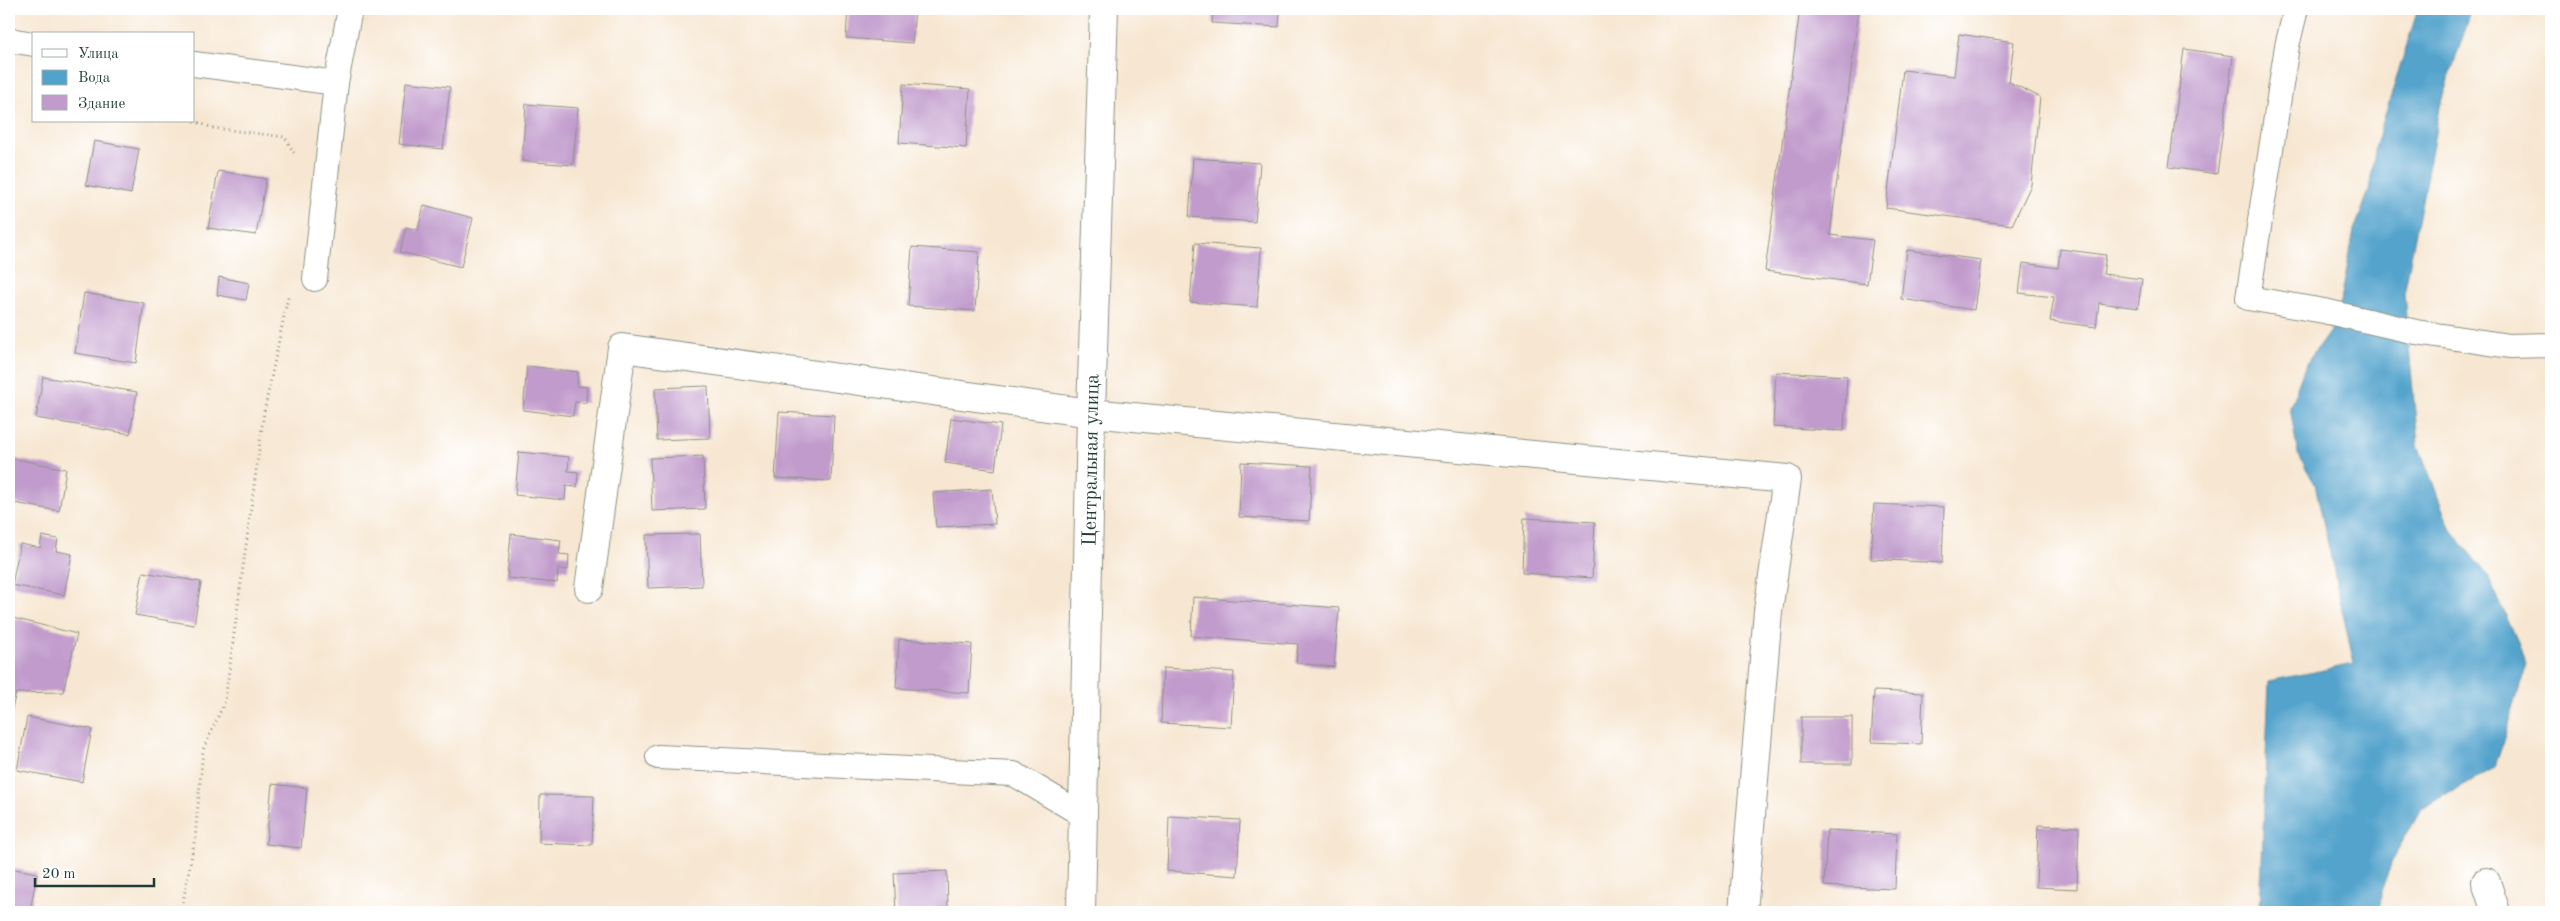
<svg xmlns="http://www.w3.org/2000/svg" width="2560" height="921" font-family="'Old Standard TT',serif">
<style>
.water{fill:#52a3cc;stroke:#387080}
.building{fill:#c19bcc}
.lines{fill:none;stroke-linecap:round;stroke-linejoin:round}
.lane-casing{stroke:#8b9283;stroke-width:26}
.street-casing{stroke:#8b9283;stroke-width:30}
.path{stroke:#8b9283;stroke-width:3;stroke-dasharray:1 4;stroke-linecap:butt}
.lane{stroke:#fff;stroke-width:24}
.street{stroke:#fff;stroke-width:28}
.labels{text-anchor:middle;stroke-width:4;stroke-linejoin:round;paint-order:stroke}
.street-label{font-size:20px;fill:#1f3d34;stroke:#fff}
</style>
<rect width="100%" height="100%" fill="#fff"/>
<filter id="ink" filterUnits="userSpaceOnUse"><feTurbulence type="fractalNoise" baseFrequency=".02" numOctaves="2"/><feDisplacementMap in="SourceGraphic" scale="10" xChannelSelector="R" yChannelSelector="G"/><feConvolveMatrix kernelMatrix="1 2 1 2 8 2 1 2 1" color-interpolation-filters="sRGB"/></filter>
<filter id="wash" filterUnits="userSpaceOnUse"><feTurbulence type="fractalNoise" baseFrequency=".0096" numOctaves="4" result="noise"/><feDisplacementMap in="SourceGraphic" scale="20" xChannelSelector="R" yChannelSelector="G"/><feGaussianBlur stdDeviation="1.12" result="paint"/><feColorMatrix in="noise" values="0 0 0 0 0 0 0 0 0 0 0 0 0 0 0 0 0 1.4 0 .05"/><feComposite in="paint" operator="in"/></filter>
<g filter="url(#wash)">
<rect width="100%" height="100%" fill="#f7e7d2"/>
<path class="water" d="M2418 9H2472L2441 102 2404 294 2418 445 2451 530 2488 576 2527 663 2495 767 2420 810 2392 861 2381 892 2380 912H2260L2269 681 2354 664 2315 484 2298 454 2290 407 2306 364 2331 330 2342 295 2354 231 2369 191 2376 144Z"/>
<g id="blocks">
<g class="building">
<path d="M848 9H915L912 43 846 38Z"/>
<path d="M1213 9H1280L1279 27 1212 23Z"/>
<path d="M1800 9H1859L1830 235 1873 240 1867 284 1765 271Z"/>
<path d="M1959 34 2014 42 2009 82 2040 97 2031 185 2012 225 1886 208 1903 70 1954 76Z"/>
<path d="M2184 49 2233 56 2217 174 2169 167Z"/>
<path d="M406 82 450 87 443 149 399 144Z"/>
<path d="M903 84 970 89 966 148 899 143Z"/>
<path d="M526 104 578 108 573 165 522 161Z"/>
<path d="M94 141 139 149 131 194 86 185Z"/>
<path d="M1193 158 1260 163 1255 222 1189 217Z"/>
<path d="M218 171 266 179 256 235 208 228Z"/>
<path d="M424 205 473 218 461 267 400 252 406 227 418 230Z"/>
<path d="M1195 243 1261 248 1257 307 1190 302Z"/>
<path d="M912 247 979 252 975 311 908 306Z"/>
<path d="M2060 249 2106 255 2103 274 2142 279 2138 308 2099 303 2096 327 2050 321 2054 297 2019 293 2023 263 2058 268Z"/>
<path d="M1907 250 1981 260 1974 310 1901 299Z"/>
<path d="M219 277 249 283 246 300 217 295Z"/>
<path d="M84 293 144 303 136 363 75 353Z"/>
<path d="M527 366 578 372 577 386 587 387 586 403 575 402 573 416 523 410Z"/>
<path d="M1776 372 1847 376 1844 431 1773 427Z"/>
<path d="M43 377 137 392 130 434 36 418Z"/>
<path d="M708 386 710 438 657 440 655 388Z"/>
<path d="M779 412 834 415 831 481 775 478Z"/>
<path d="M951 418 1001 425 995 470 945 463Z"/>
<path d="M519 452 569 457 568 471 578 472 577 487 566 486 565 500 515 495Z"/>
<path d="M703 456 705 509 652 511 650 458Z"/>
<path d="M11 458 66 469 59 511 9 502Z"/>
<path d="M1241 462 1312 466 1309 521 1239 517Z"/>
<path d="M992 489 995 524 936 527 933 493Z"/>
<path d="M1874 504 1944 507 1942 563 1871 559Z"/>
<path d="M1524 518 1595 522 1592 578 1522 573Z"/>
<path d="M511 534 561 540 559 554 569 555 568 570 558 569 557 583 507 578Z"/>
<path d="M700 534 702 586 648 588 646 535Z"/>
<path d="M42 536 58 539 56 551 72 554 64 595 12 585 20 544 40 548Z"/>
<path d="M143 572 201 582 194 625 135 615Z"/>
<path d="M1193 597 1339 608 1334 667 1296 663 1298 644 1191 636Z"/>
<path d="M9 617 77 634 63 692 16 693 9 720Z"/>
<path d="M899 639 972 644 969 693 896 688Z"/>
<path d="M1163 668 1234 672 1231 727 1161 723Z"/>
<path d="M1874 691 1923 693 1921 744 1871 742Z"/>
<path d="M27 717 92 729 82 782 17 770Z"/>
<rect x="1801" y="717" width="51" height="47"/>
<path d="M272 784 307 788 301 848 266 844Z"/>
<path d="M540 795 594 796 592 845 539 843Z"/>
<path d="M1169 816 1240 820 1237 876 1167 871Z"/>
<path d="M2038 825 2079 827 2077 889 2036 887Z"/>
<path d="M1827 830 1897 834 1895 889 1824 886Z"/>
<path d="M9 868 37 873 30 912H9Z"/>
<path d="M947 871 948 912H896L894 873Z"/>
</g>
</g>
</g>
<g filter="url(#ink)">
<use href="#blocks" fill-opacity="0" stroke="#8b9283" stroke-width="1"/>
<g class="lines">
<g class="lane-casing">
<g id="lane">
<path d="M2296 9 2287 46 2248 298 2324 311 2416 332 2509 346 2551 345"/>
<path d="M9 40 34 44"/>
<path d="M194 64 336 83 350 9"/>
<path d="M315 279 336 83"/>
<path d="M658 757 1014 774 1083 815"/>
</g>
</g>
<g class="street-casing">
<g id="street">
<path d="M589 588 622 348 1091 413 1787 479 1768 611 1743 912"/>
<path d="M2486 882 2496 912"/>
<path d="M1081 912 1091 413 1104 9"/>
</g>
</g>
<g class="path">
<path d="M194 121 213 128 285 137 294 153"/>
<path d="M181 912 195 838 203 750 225 701 264 412 288 297"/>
</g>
<use href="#lane" class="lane"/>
<use href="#street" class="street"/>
</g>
</g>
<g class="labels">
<g class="street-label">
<text transform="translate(1090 460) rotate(-89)" y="7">Центральная улица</text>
</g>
</g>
<rect width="2560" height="921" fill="none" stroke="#fff" stroke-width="30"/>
<rect x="32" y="32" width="162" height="90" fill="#ffffff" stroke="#a5b1ae"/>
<rect x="42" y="49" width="25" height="8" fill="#ffffff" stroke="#a5b1ae"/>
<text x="78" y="58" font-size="15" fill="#1f3d34">Улица</text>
<rect x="42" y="70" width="25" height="15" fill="#52a3cc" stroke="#a5b1ae"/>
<text x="78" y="82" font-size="15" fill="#1f3d34">Вода</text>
<rect x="42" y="95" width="25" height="15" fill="#c19bcc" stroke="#a5b1ae"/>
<text x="78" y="108" font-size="15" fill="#1f3d34">Здание</text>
<path d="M35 878v8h119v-8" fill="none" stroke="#1f3d34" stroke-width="2.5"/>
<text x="42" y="878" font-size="15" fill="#1f3d34" stroke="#ffffff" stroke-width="4" paint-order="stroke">20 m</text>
</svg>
